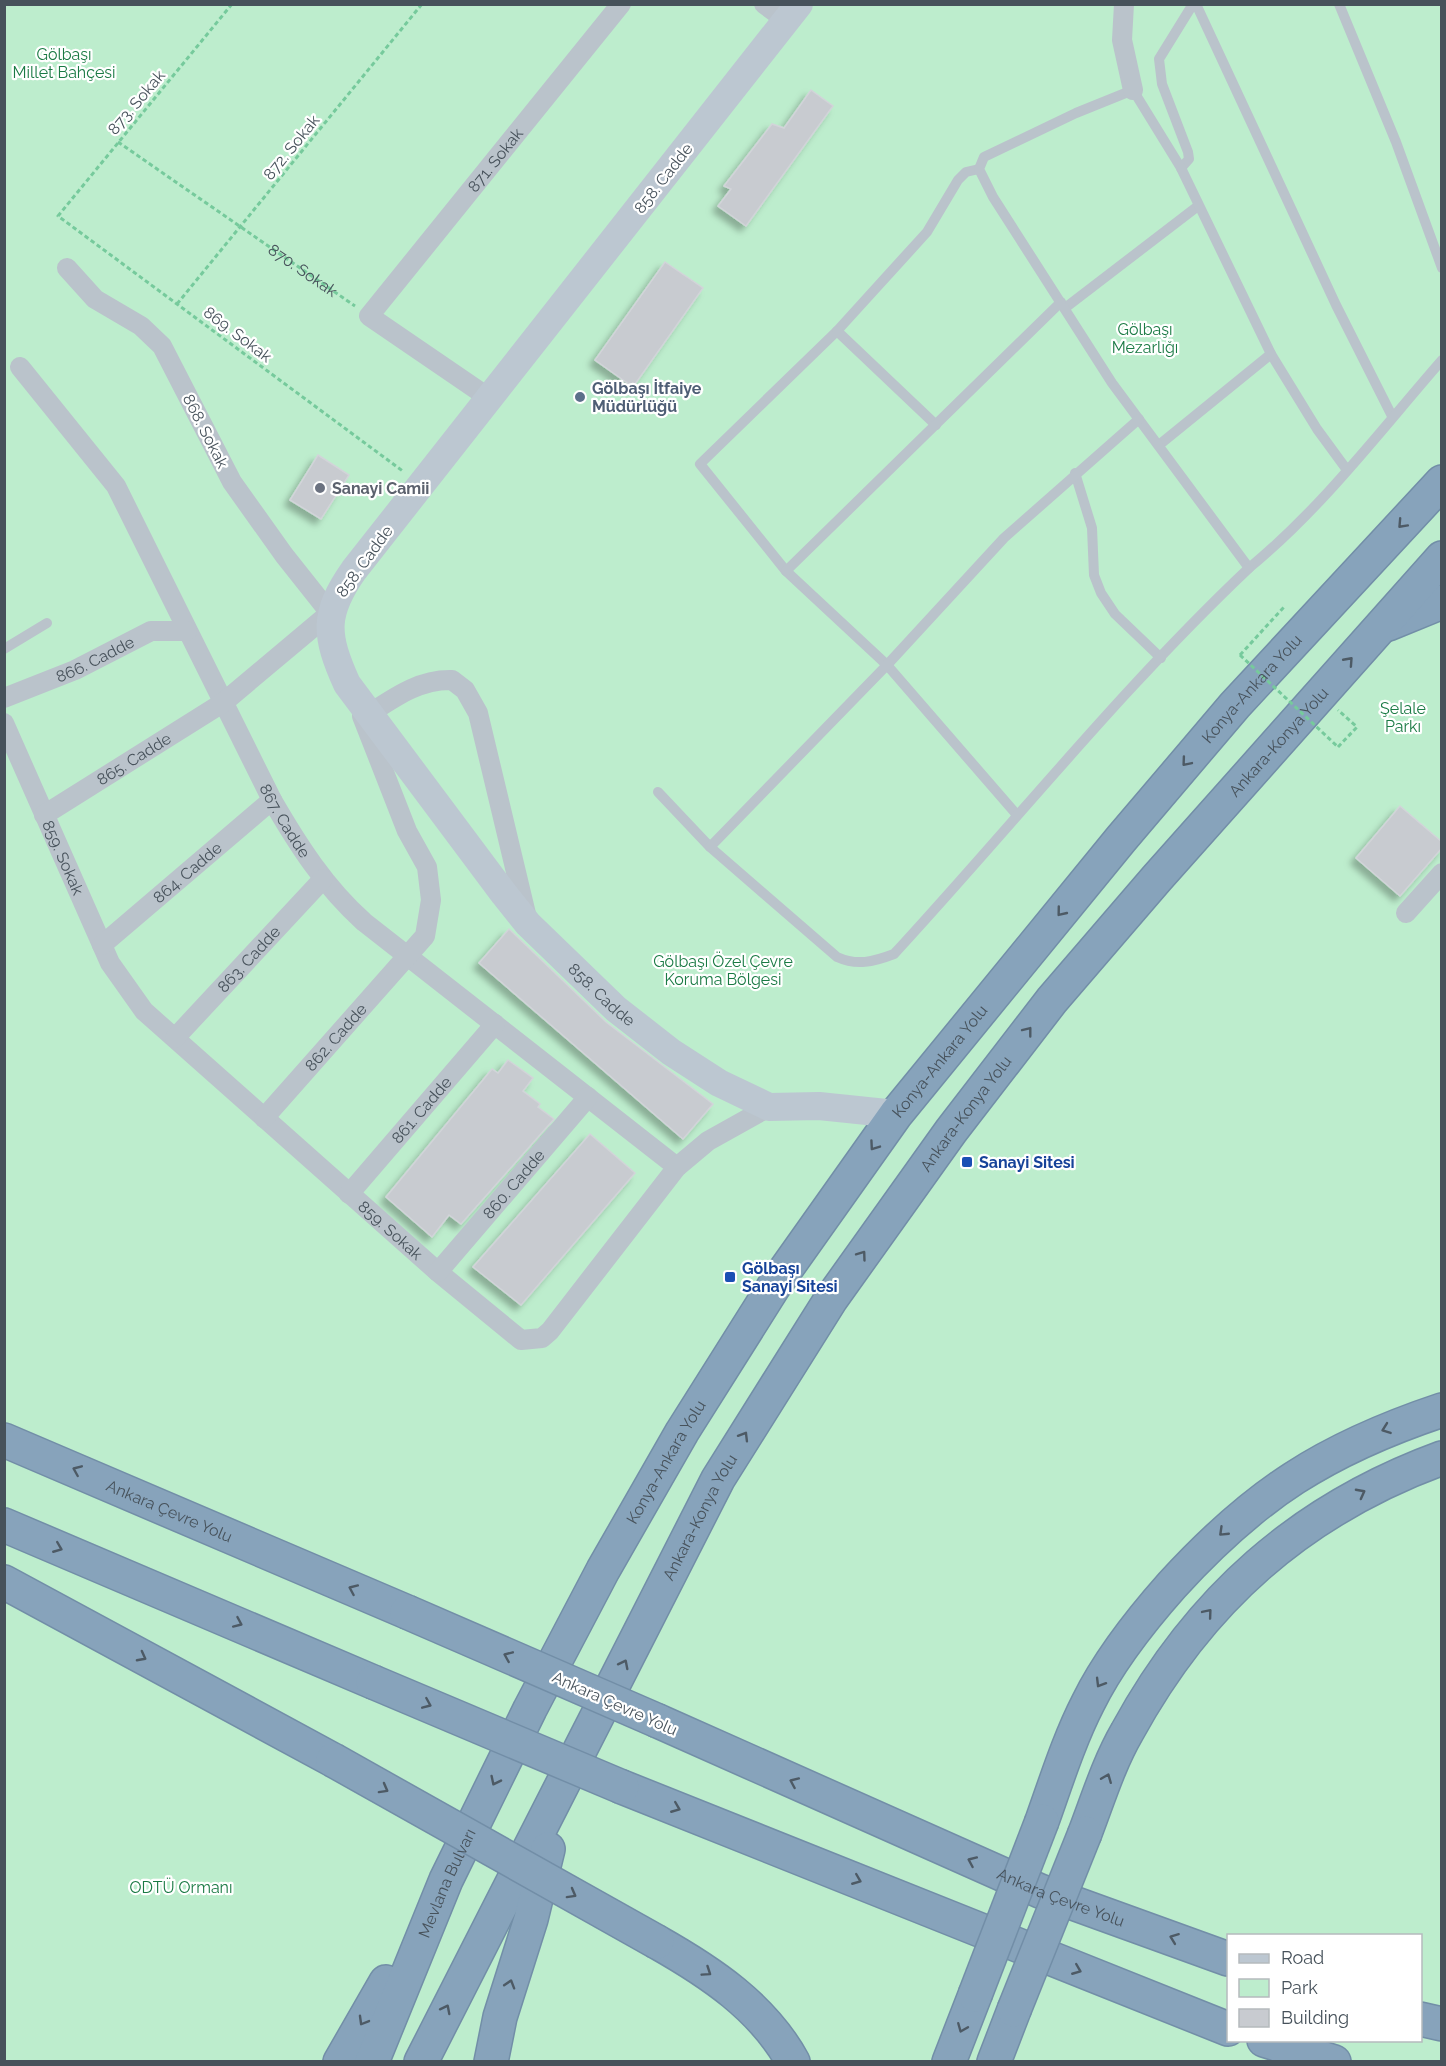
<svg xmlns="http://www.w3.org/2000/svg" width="1446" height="2066" font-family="Raleway,sans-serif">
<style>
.green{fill:#bdedcd;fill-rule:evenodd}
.building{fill:#c8cbd0;stroke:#d2d4d9;stroke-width:1.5;filter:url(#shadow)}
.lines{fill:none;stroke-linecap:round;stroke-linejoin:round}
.highway-casing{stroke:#728ea7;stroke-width:36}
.path{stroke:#76ca9c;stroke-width:3;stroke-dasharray:4.5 3;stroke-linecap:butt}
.lane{stroke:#bac3cb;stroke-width:10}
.street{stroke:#bac3cb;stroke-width:20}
.secondary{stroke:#bcc7d1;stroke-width:28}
.highway{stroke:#87a3bb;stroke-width:33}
.highway-bridge-casing{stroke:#728ea7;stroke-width:36;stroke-linecap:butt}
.path-bridge{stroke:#76ca9c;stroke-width:3;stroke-dasharray:4.5 3;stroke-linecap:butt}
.highway-bridge{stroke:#87a3bb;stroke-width:33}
.oneway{stroke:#4d5a65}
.service-dot{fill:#5c6f8a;stroke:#fff;stroke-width:2}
.worship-dot{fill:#6b7280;stroke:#fff;stroke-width:2}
.transit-dot{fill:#1a4fb4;stroke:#fff;stroke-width:2}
.labels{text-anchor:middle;stroke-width:4.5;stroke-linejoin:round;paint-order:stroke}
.park-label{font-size:16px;fill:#1a7a44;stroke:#fff}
.street-label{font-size:16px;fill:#47525b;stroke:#fff}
.service-label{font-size:16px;font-weight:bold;fill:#4e5e75;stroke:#fff;text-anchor:start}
.worship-label{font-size:16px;font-weight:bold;fill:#5b616d;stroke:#fff;text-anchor:start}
.transit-label{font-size:16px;font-weight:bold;fill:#164399;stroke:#fff;text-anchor:start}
</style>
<defs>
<filter id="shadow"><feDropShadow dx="-5.5" dy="5.5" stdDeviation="3" flood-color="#0004"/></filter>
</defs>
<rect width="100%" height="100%" fill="#f0eeee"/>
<path class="green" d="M4 5H1441V2061H5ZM1228 1936H1420V2040H1228Z"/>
<g class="building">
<path d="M811 90 833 106 746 226 718 206 731 189 724 186 772 124 784 128Z"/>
<path d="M665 262 703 288 633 387 595 360Z"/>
<path d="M318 455 349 475 321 519 290 500Z"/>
<path d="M1400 806 1442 842V848L1400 896 1356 858Z"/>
<path d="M509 929 606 1022 713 1104 683 1139 479 963Z"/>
<path d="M508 1060 533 1078 523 1091 540 1104 538 1107 554 1119 461 1224 449 1215 432 1237 386 1197 492 1069 498 1073Z"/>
<path d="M590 1134 635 1173 521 1305 473 1267Z"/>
</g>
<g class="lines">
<g class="highway-casing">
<g id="highway">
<path d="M1388 624 1442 602"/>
<path id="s13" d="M4 1440 407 1612"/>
<path d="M4 1525 373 1682"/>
<path d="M4 1582 333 1760"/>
<path id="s14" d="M658 1721 1040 1891 1228 1959"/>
<path d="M622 1787 1228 2029"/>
<path d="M1042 1821C1056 1782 1069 1740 1088 1703 1109 1660 1140 1621 1172 1585 1255 1494 1325 1449 1442 1410"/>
<path d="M1085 1833C1098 1799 1109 1763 1127 1732 1199 1600 1300 1510 1442 1458"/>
<path d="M657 1942C710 1972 763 2007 793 2062"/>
<path d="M1420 2019 1442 2024"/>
<path d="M1264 2040 1334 2062"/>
<path d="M340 2062 386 1982"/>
<path id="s15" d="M372 2062 446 1880 530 1709 603 1570 682 1432 774 1286 896 1114 1121 839 1235 705 1442 482"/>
<path id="s16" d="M421 2062 718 1479 831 1299 951 1131 1052 1000 1157 878 1442 558"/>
<path d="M491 2062 500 2017 531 1919 548 1849"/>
<path d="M949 2062 975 1995"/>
<path d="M994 2062 1014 2010"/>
</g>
</g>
<g class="path">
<path d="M232 4 58 216 404 472"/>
<path id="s1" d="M118 142 355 306"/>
<path d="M177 304 422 4"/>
<path d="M1240 655 1284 607"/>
<path d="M1338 747 1357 727 1338 710"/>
</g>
<g class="lane">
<path d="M1196 4 1336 305 1392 416"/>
<path d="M1339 4 1396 142 1442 268"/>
<path d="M1181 168 1189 159 1188 152 1162 84 1159 59 1193 4"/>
<path d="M979 169 966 172 958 180 927 232 837 331 700 464 786 571 887 665 1017 815"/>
<path d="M1065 308 1198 206"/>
<path d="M837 331 936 425"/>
<path d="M1159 445 1271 354"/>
<path d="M1347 470 1317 429 1271 354 1181 168 1133 90 1076 113 984 157 979 169 993 197 1112 383 1249 568C1322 508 1380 431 1442 360"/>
<path d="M1075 473 1092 528 1094 575 1101 593 1115 614 1161 658"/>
<path d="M786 571 1061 302"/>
<path d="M4 649 47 623"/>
<path d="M658 792 710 847 837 957C857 966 873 962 894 954 1012 826 1122 688 1249 568"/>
<path d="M710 847 887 665 1004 538 1139 419"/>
</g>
<g class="street">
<path d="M764 4 786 20"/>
<path d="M1124 4 1122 40 1133 90"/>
<path id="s2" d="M20 367 116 486 272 800C298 845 325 887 364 922L677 1167"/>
<path id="s3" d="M489 398 369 316 621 4"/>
<path id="s4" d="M4 698 75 670 151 631H187"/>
<path d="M369 714C395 697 420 679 452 680L465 690 478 713 527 918"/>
<path id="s5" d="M4 723 110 963 144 1011 438 1272 521 1340 542 1338 550 1331 677 1167 708 1141 769 1107"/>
<path id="s6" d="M44 815 224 702 330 613 284 555 232 482 162 346 141 326 95 299 67 268"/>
<path d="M1406 913 1442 873"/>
<path id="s7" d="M102 945 272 800"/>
<path id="s8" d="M175 1038 323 879"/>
<path id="s9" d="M264 1118 425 936 431 900 427 867 407 831 362 716"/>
<path id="s10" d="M349 1194 495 1024"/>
<path id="s11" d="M438 1272 588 1097"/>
</g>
<path class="secondary" id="s12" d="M799 4 354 570C323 614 325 635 347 684L504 894 528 924 616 1009 671 1052 719 1083 769 1107 819 1106 896 1114"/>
<use href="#highway" class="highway"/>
<g class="highway-bridge-casing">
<g id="highway-bridge">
<path d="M407 1612 658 1721"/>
<path d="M373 1682 622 1787"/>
<path d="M333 1760 657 1942"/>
<path d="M975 1995 1042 1821"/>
<path d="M1014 2010 1085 1833"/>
</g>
</g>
<path class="path-bridge" d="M1240 655 1338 747"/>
<use href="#highway-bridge" class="highway-bridge"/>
</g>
<defs><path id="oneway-chevron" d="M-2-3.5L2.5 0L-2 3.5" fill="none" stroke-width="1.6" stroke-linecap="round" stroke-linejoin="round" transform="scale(1.5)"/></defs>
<g class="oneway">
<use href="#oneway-chevron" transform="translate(1402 524) rotate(133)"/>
<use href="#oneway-chevron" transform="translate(1349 661) rotate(-48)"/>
<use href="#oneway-chevron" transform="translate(1186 762) rotate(130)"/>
<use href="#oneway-chevron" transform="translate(1061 912) rotate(129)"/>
<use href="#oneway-chevron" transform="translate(1028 1031) rotate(-52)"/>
<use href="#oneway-chevron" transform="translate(874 1146) rotate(125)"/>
<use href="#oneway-chevron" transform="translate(862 1255) rotate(-54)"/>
<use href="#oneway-chevron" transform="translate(1386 1429) rotate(160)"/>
<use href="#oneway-chevron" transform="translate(744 1436) rotate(-59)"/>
<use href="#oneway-chevron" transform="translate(77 1470) rotate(-157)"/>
<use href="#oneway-chevron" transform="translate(1361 1493) rotate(-28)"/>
<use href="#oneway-chevron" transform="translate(1223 1532) rotate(136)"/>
<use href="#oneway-chevron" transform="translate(58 1548) rotate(22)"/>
<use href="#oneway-chevron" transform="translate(353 1589) rotate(-156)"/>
<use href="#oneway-chevron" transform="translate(1208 1613) rotate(-50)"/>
<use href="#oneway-chevron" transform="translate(238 1623) rotate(24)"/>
<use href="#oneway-chevron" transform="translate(508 1656) rotate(-157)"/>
<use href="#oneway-chevron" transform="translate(142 1657) rotate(28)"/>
<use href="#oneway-chevron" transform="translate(624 1664) rotate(-63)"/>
<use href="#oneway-chevron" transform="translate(1100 1683) rotate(121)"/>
<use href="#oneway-chevron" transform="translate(427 1704) rotate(23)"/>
<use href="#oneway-chevron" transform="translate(1107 1778) rotate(-68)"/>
<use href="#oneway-chevron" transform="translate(495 1781) rotate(116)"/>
<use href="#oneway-chevron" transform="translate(794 1782) rotate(-156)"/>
<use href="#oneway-chevron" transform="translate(384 1789) rotate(29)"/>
<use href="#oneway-chevron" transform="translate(676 1808) rotate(22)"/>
<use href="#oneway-chevron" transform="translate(972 1861) rotate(-156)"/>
<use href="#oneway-chevron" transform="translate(857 1880) rotate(22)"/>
<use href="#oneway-chevron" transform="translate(572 1894) rotate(29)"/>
<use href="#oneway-chevron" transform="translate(1174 1938) rotate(-159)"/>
<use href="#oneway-chevron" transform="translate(1077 1970) rotate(22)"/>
<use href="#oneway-chevron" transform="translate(707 1972) rotate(34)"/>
<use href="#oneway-chevron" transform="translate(510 1984) rotate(-73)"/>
<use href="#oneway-chevron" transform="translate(446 2009) rotate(-63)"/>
<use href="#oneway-chevron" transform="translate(363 2021) rotate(120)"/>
<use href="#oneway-chevron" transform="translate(962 2028) rotate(112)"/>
</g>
<circle class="service-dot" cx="580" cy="397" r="6"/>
<circle class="worship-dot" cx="320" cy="488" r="6"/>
<g class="transit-dot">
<rect x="961" y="1156" width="12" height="12" rx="3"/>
<rect x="724" y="1271" width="12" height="12" rx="3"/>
</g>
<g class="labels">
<g class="park-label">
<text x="64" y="60">Gölbaşı<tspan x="64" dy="18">Millet Bahçesi</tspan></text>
<text x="1145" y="335">Gölbaşı<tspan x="1145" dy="18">Mezarlığı</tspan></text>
<text x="1403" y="714">Şelale<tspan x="1403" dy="18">Parkı</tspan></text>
<text x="723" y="967">Gölbaşı Özel Çevre<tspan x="723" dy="18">Koruma Bölgesi</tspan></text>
<text x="181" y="1893">ODTÜ Ormanı</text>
</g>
<g class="street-label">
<text transform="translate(136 102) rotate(-50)" y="6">873. Sokak</text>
<text transform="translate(291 147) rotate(-51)" y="6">872. Sokak</text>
<text dy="6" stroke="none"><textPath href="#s3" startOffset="346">871. Sokak</textPath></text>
<text transform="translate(663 178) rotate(-52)" y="6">858. Cadde</text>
<text dy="6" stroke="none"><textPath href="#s1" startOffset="225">870. Sokak</textPath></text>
<text transform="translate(238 334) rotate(37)" y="6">869. Sokak</text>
<text transform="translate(206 431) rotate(63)" y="6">868. Sokak</text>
<text transform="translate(364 561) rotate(-54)" y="6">858. Cadde</text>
<text dy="6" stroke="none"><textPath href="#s4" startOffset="99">866. Cadde</textPath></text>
<text dy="6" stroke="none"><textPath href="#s15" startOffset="1641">Konya-Ankara Yolu</textPath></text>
<text dy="6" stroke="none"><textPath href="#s16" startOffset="1582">Ankara-Konya Yolu</textPath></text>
<text dy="6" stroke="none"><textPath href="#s6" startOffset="106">865. Cadde</textPath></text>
<text dy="6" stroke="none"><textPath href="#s2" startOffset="528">867. Cadde</textPath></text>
<text dy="6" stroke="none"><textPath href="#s5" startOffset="147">859. Sokak</textPath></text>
<text dy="6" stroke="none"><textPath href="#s7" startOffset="112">864. Cadde</textPath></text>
<text dy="6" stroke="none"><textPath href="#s8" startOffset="108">863. Cadde</textPath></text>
<text dy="6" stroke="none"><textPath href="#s12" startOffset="1245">858. Cadde</textPath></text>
<text dy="6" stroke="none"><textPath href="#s9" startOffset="108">862. Cadde</textPath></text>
<text dy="6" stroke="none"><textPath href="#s15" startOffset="1155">Konya-Ankara Yolu</textPath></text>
<text dy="6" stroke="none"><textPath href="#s10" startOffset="111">861. Cadde</textPath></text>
<text dy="6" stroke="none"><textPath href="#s16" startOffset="1096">Ankara-Konya Yolu</textPath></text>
<text dy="6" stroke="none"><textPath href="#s11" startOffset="116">860. Cadde</textPath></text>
<text dy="6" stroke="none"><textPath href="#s5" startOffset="651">859. Sokak</textPath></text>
<text dy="6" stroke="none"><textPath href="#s15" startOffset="669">Konya-Ankara Yolu</textPath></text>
<text dy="6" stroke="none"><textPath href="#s13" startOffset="180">Ankara Çevre Yolu</textPath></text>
<text dy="6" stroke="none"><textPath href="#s16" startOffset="612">Ankara-Konya Yolu</textPath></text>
<text transform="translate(615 1703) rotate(24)" y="6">Ankara Çevre Yolu</text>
<text dy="6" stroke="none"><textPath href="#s15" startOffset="194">Mevlana Bulvarı</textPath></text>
<text dy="6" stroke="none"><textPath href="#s14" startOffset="440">Ankara Çevre Yolu</textPath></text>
</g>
<g class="service-label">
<text x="592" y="394">Gölbaşı İtfaiye<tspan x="592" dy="18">Müdürlüğü</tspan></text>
</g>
<g class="worship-label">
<text x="332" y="494">Sanayi Camii</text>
</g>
<g class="transit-label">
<text x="979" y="1168">Sanayi Sitesi</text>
<text x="742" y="1274">Gölbaşı<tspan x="742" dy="18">Sanayi Sitesi</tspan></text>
</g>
</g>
<rect width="1446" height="2066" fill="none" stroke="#47525b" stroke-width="12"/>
<rect x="1227" y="1934" width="195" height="108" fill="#ffffff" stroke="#b5babd" stroke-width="1.5"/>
<rect x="1239" y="1954" width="30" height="9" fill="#bcc7d1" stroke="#b5babd" stroke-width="1.5"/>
<text x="1281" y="1964" font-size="18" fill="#47525b">Road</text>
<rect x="1239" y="1979" width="30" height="18" fill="#bdedcd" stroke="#b5babd" stroke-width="1.5"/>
<text x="1281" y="1994" font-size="18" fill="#47525b">Park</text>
<rect x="1239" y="2009" width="30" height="18" fill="#c8cbd0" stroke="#b5babd" stroke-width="1.5"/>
<text x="1281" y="2024" font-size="18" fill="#47525b">Building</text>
</svg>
